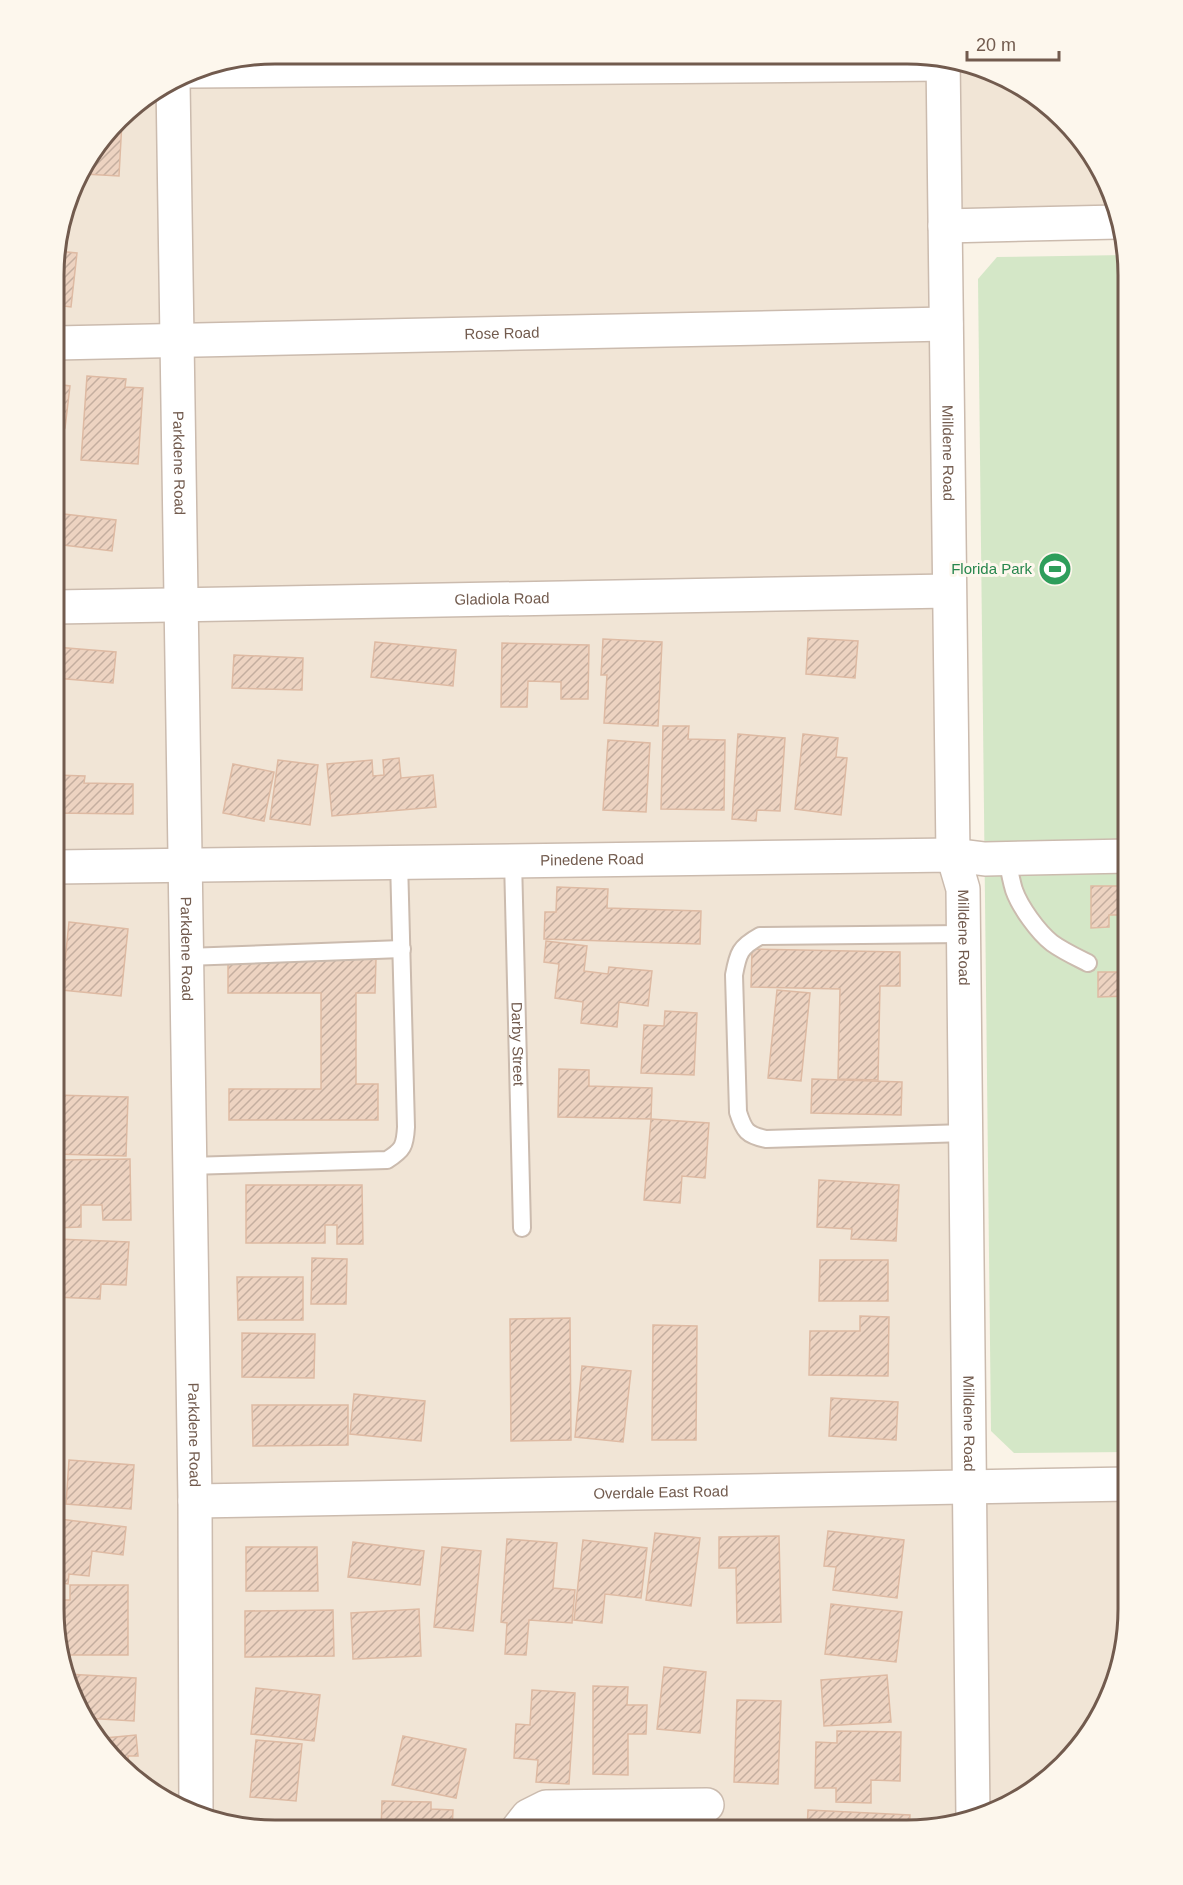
<svg xmlns="http://www.w3.org/2000/svg" width="1183" height="1885" font-family="Arial,sans-serif">
<style>
.residential{fill:#f1e5d6}
.pitch{fill:#d4e7c7}
.building{fill:url(#building-hatch);stroke:#debaa3;stroke-width:1.5}
.lines{fill:none;stroke-linecap:round;stroke-linejoin:round}
.service-casing{stroke:#cbbbae;stroke-width:20}
.minor-casing{stroke:#cbbbae;stroke-width:36}
.service{stroke:#fff;stroke-width:16}
.minor{stroke:#fff;stroke-width:33}
.labels{text-anchor:middle;stroke-width:6;stroke-linejoin:round;paint-order:stroke}
.street-label{font-size:15px;fill:#725b4e;stroke:#fdf7ed}
.leisure-label{font-size:15px;fill:#27864d;stroke:#fdf7ed;text-anchor:end}
.rim{fill:none;stroke:#725b4e;stroke-width:3}
</style>
<defs>
<pattern id="building-hatch" width="6" height="6" patternUnits="userSpaceOnUse" patternTransform="scale(1.5)"><rect width="6" height="6" fill="#edd3c1"/><path d="M-1 1l2-2M0 6l6-6M5 7l2-2" fill="none" stroke="#c4ae9f"/></pattern>
</defs>
<rect width="100%" height="100%" fill="#faf3e7"/>
<path class="residential" d="M937 56 993 71 1043 100 1083 141 1112 191 1118 221 947 224 972 1490 1129 1488 1128 1625 1117 1681 1083 1744 1042 1785 992 1814 908 1831 247 1829 191 1814 141 1785 100 1745 71 1694 54 1610 56 247 77 177 129 109 191 71Z"/>
<path class="pitch" d="M1125 255 1129 275V1452L1014 1453 991 1431 978 279 997 257Z"/>
<g class="building">
<path d="M120 121H122L119 176 84 174V168Z"/>
<path d="M56 251 77 253 71 307 56 305Z"/>
<path d="M87 376 126 379 125 387 143 388 138 464 81 460Z"/>
<path d="M56 384 70 386 65 428 56 427Z"/>
<path d="M55 513 116 520 112 551 55 544Z"/>
<path d="M808 638 858 641 855 678 806 674Z"/>
<path d="M603 639 662 642 658 726 604 723 607 675H601Z"/>
<path d="M375 642 456 650 453 686 371 677Z"/>
<path d="M502 643 589 645 588 699H561V682L528 681 527 707H501Z"/>
<path d="M55 647 116 652 113 683 55 678Z"/>
<path d="M234 655 303 658 302 690 232 688Z"/>
<path d="M663 726H689L688 739 725 740 724 810 661 809Z"/>
<path d="M738 734 785 738 780 811 757 810 756 821 732 819Z"/>
<path d="M803 734 838 738 836 757 847 758 841 815 795 809Z"/>
<path d="M608 740 650 743 646 812 603 810Z"/>
<path d="M399 758 401 778 433 775 436 807 332 816 327 764 372 760 373 776 384 775 383 760Z"/>
<path d="M278 760 318 765 310 825 270 819Z"/>
<path d="M233 764 274 772 264 821 223 813Z"/>
<path d="M55 775 85 776 84 783 133 784V814L55 813Z"/>
<path d="M1091 886H1129V915H1109V927L1091 928Z"/>
<path d="M557 887 608 889 607 908 701 911 700 944 544 939 545 912H556Z"/>
<path d="M69 922 128 929 121 996 62 990Z"/>
<path d="M546 941 587 946 584 971 608 974 609 967 652 971 648 1006 619 1002 617 1027 581 1023 583 1002 555 998 559 964 544 962Z"/>
<path d="M752 949 900 952V986H880L878 1080 838 1079 840 989 751 987Z"/>
<path d="M228 959H376L375 993H356V1084H378V1120H229V1089H321V993H228Z"/>
<path d="M1098 972H1129V996L1098 997Z"/>
<path d="M777 990 810 993 801 1081 768 1078Z"/>
<path d="M665 1011 697 1013 694 1075 641 1073 644 1025 664 1026Z"/>
<path d="M559 1069 589 1070V1086L652 1088 651 1119 558 1117Z"/>
<path d="M812 1079 902 1082 901 1115 811 1113Z"/>
<path d="M55 1095 128 1097 126 1156 55 1154Z"/>
<path d="M651 1119 709 1123 705 1178 682 1176 680 1203 644 1200Z"/>
<path d="M130 1159 131 1220H103L102 1205H81V1227L55 1228V1197H61L60 1160Z"/>
<path d="M819 1180 899 1185 896 1241 851 1239 852 1229 817 1227Z"/>
<path d="M246 1185H362L363 1244H337V1225H325V1243H246Z"/>
<path d="M57 1239 129 1242 126 1285 101 1284 100 1299 54 1297V1260H56Z"/>
<path d="M312 1258 347 1259 346 1304H311Z"/>
<path d="M820 1260H888V1301H819Z"/>
<path d="M237 1277H303V1320H238Z"/>
<path d="M860 1316 889 1317 888 1376 809 1375 810 1331H860Z"/>
<path d="M570 1318 571 1440 511 1441 510 1319Z"/>
<path d="M653 1325 697 1326 696 1440H652Z"/>
<path d="M242 1333 315 1334 314 1378 242 1377Z"/>
<path d="M582 1366 631 1371 623 1442 575 1437Z"/>
<path d="M354 1394 425 1401 421 1441 350 1434Z"/>
<path d="M831 1398 898 1402 896 1440 829 1436Z"/>
<path d="M252 1405H348V1445L253 1446Z"/>
<path d="M69 1460 134 1465 131 1509 66 1504Z"/>
<path d="M59 1519 126 1527 123 1555 92 1551 89 1576 69 1574 68 1584 54 1582V1559Z"/>
<path d="M828 1531 904 1540 897 1598 833 1590 836 1567 824 1566Z"/>
<path d="M655 1533 700 1538 691 1606 646 1600Z"/>
<path d="M779 1536 781 1622 737 1623 736 1568H719V1537Z"/>
<path d="M507 1539 557 1543 553 1588 575 1590 572 1623 529 1620 526 1655 505 1654 507 1623 501 1622Z"/>
<path d="M583 1540 647 1548 641 1598 605 1594 602 1623 574 1620Z"/>
<path d="M353 1542 424 1551 420 1585 348 1577Z"/>
<path d="M246 1547H317L318 1591H246Z"/>
<path d="M442 1547 481 1551 473 1631 434 1627Z"/>
<path d="M70 1585H128V1655H63L54 1610V1600H70Z"/>
<path d="M831 1604 902 1612 896 1662 825 1654Z"/>
<path d="M419 1609 421 1656 353 1659 351 1613Z"/>
<path d="M333 1610 334 1656 245 1657V1611Z"/>
<path d="M664 1667 706 1672 700 1733 657 1729Z"/>
<path d="M67 1674 136 1678 134 1721 84 1718 71 1694Z"/>
<path d="M887 1675 891 1722 824 1726 821 1680Z"/>
<path d="M593 1686 628 1687 627 1705H647L646 1734H628V1775L593 1774Z"/>
<path d="M256 1688 320 1695 314 1741 251 1734Z"/>
<path d="M532 1690 575 1693 569 1784 536 1782 538 1760 514 1758 516 1724 530 1725Z"/>
<path d="M737 1700 781 1701 778 1784 734 1782Z"/>
<path d="M837 1731 901 1732 900 1781 871 1780V1803L836 1802V1788H815L816 1742 837 1743Z"/>
<path d="M136 1735 138 1756H128L129 1774 106 1751 105 1738Z"/>
<path d="M403 1736 466 1749 456 1798 392 1785Z"/>
<path d="M256 1740 302 1744 296 1801 250 1797Z"/>
<path d="M382 1801 431 1802V1809L453 1810 452 1830H381Z"/>
<path d="M808 1810 910 1815 909 1831H807Z"/>
<path d="M255 1826 280 1829H254Z"/>
</g>
<g class="lines">
<g class="service-casing">
<g id="service">
<path d="M1007 858C1009 869 1011 880 1014 890 1020 907 1038 932 1052 943 1063 951 1076 957 1088 963"/>
<path id="s1" d="M513 860 522 1228"/>
<path d="M963 934 760 936C740 947 738 953 734 975L738 1112C744 1131 747 1135 766 1139L966 1133"/>
<path d="M186 957 402 949"/>
<path d="M189 1166 387 1160C403 1150 405 1146 406 1127L399 861"/>
</g>
</g>
<g class="minor-casing">
<g id="minor">
<path id="s2" d="M943 57 953 855 963 889 973 1818"/>
<path d="M190 71 943 64"/>
<path id="s3" d="M173 82 195 1501 196 1816"/>
<path d="M945 226 1118 222"/>
<path id="s4" d="M56 343 946 324"/>
<path id="s5" d="M55 607 949 591"/>
<path id="s6" d="M55 867 953 855 985 859 1129 856"/>
<path id="s7" d="M195 1501 1129 1484"/>
<path d="M517 1830 528 1816 546 1807 707 1805"/>
</g>
</g>
<use href="#service" class="service"/>
<use href="#minor" class="minor"/>
</g>
<defs>
<g id="stadium-disc" transform="scale(1.725)"><circle r="9.5" fill="#2e9e5b" stroke="#fdf7ed"/><path d="M0-5a6.5 5 0 1 0 0 10a6.5 5 0 1 0 0-10ZM-3.5-1.8h7v3.6h-7Z" fill="#fff"/></g>
</defs>
<g fill-rule="evenodd">
<use href="#stadium-disc" x="1055" y="569"/>
</g>
<g class="labels">
<g class="street-label">
<text dy="5" stroke="none"><textPath href="#s4" startOffset="446">Rose Road</textPath></text>
<text dy="5" stroke="none"><textPath href="#s2" startOffset="396">Milldene Road</textPath></text>
<text dy="5" stroke="none"><textPath href="#s3" startOffset="381">Parkdene Road</textPath></text>
<text dy="5" stroke="none"><textPath href="#s5" startOffset="447">Gladiola Road</textPath></text>
<text dy="5" stroke="none"><textPath href="#s6" startOffset="537">Pinedene Road</textPath></text>
<text dy="5" stroke="none"><textPath href="#s2" startOffset="882">Milldene Road</textPath></text>
<text dy="5" stroke="none"><textPath href="#s3" startOffset="867">Parkdene Road</textPath></text>
<text dy="5" stroke="none"><textPath href="#s1" startOffset="184">Darby Street</textPath></text>
<text dy="5" stroke="none"><textPath href="#s2" startOffset="1368">Milldene Road</textPath></text>
<text dy="5" stroke="none"><textPath href="#s3" startOffset="1353">Parkdene Road</textPath></text>
<text dy="5" stroke="none"><textPath href="#s7" startOffset="466">Overdale East Road</textPath></text>
</g>
<g class="leisure-label">
<text x="1032" y="574">Florida Park</text>
</g>
</g>
<path d="M0 0H1183V1885H0ZM275 64H907A211 211 0 0 1 1118 275V1609A211 211 0 0 1 907 1820H275A211 211 0 0 1 64 1609V275A211 211 0 0 1 275 64Z" fill="#fdf7ed" fill-rule="evenodd"/>
<path class="rim" d="M275 64H907A211 211 0 0 1 1118 275V1609A211 211 0 0 1 907 1820H275A211 211 0 0 1 64 1609V275A211 211 0 0 1 275 64Z"/>
<path d="M967 51v9h92v-9" fill="none" stroke="#725b4e" stroke-width="3"/>
<text x="976" y="51" font-size="18" fill="#725b4e" stroke="#fdf7ed" stroke-width="4.5" paint-order="stroke">20 m</text>
</svg>
